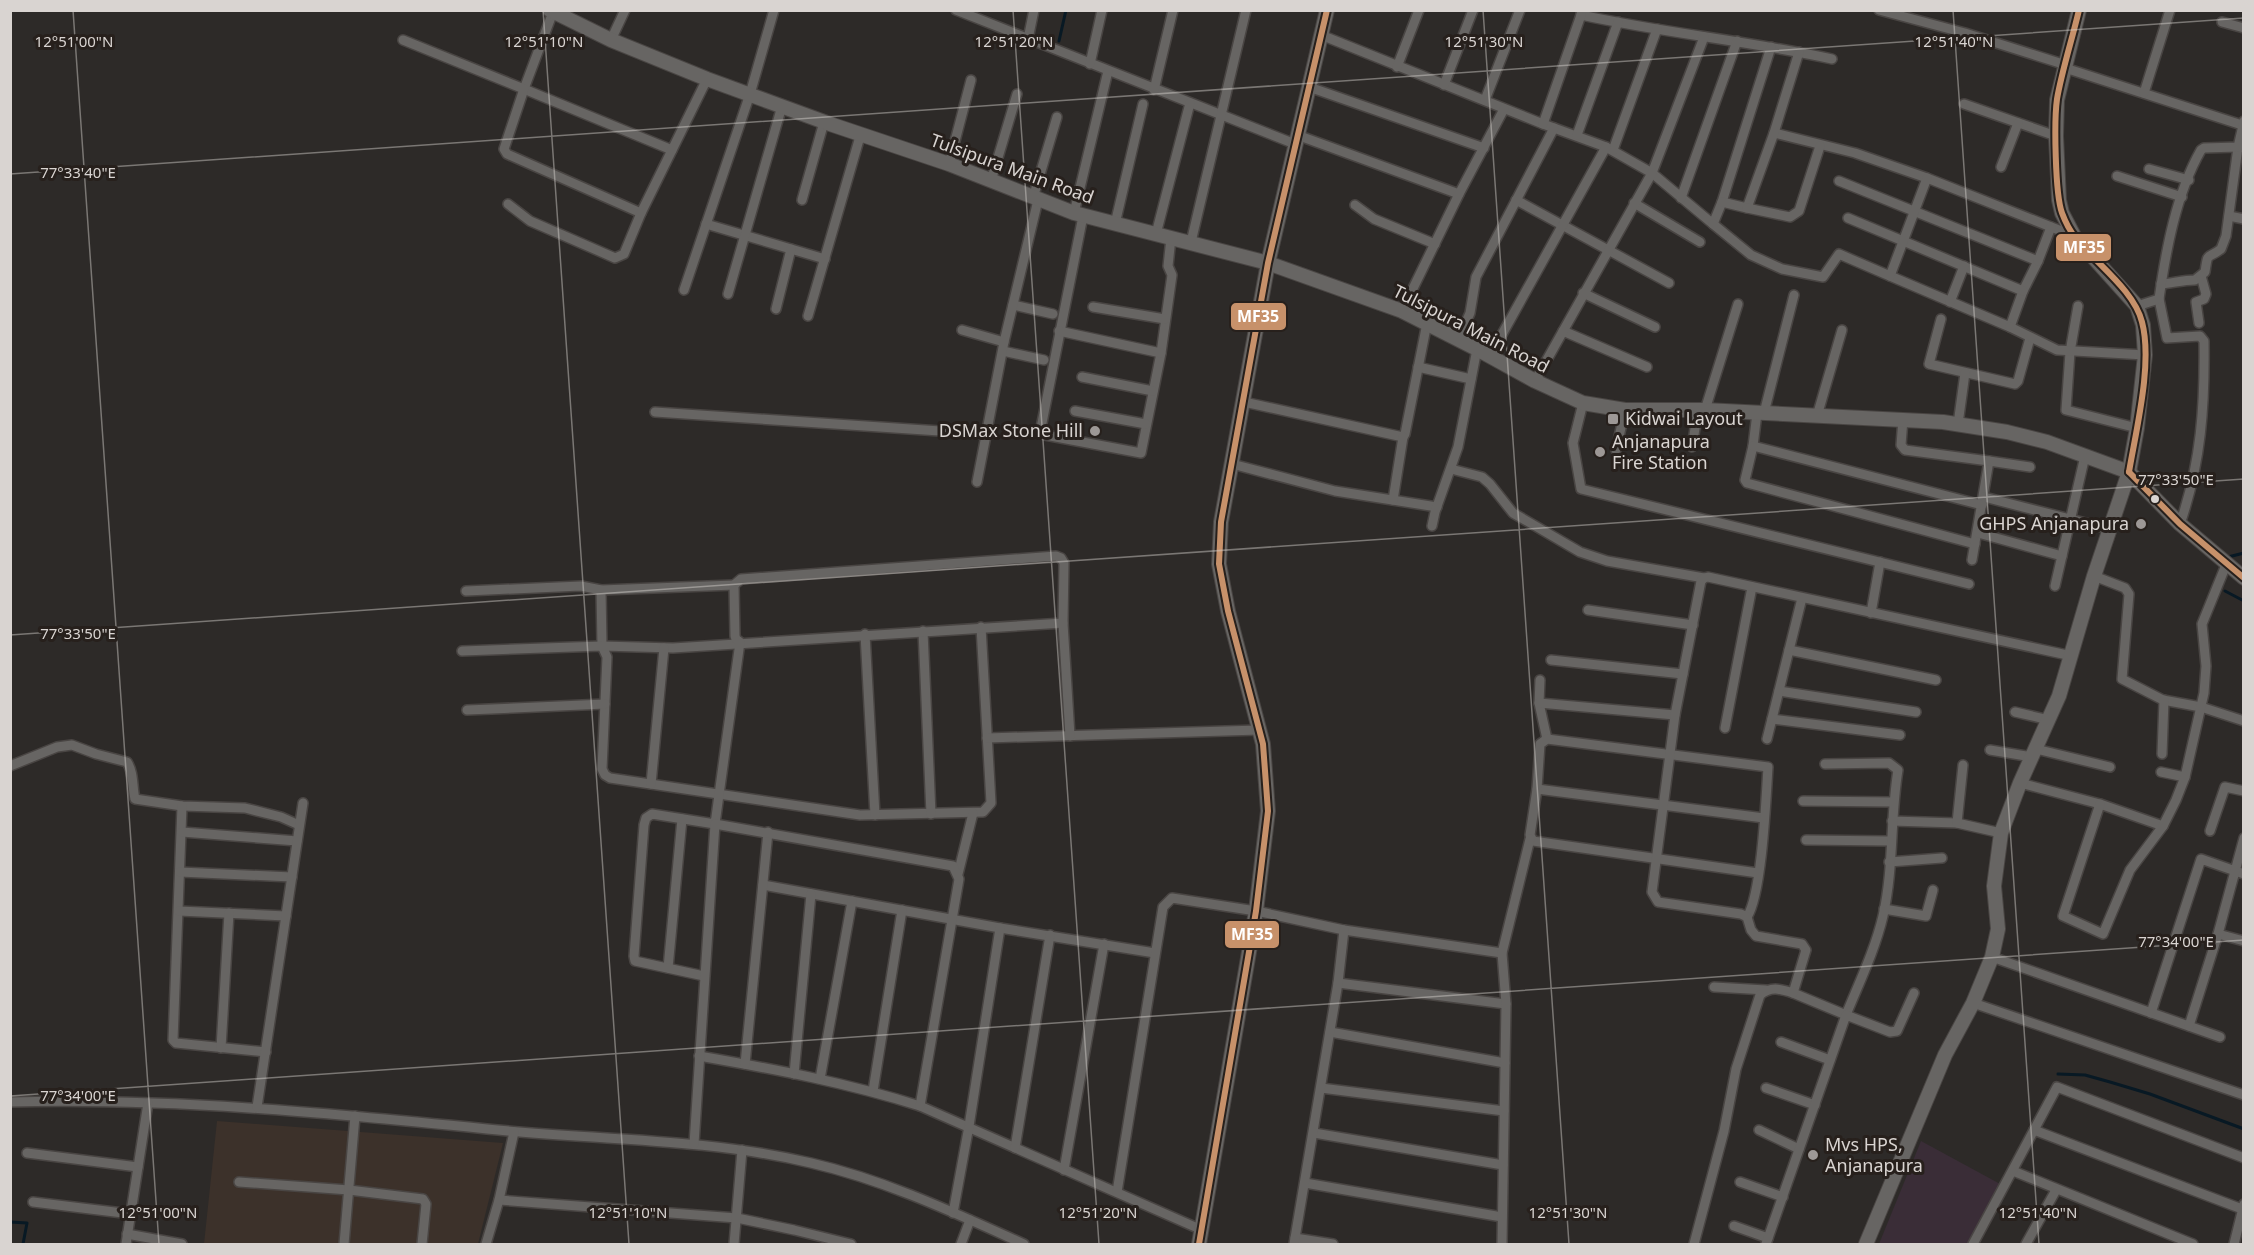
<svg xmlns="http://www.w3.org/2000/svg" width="2254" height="1255" font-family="'Noto Sans',sans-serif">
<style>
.built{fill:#3c312a}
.education{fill:#3a2d37}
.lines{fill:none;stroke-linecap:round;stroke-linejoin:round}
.stream{stroke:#081924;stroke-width:3}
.street-casing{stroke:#494543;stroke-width:12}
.secondary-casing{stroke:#494543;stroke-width:16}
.street{stroke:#676563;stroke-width:9}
.secondary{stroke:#676563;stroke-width:14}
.bus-1-casing{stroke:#27201c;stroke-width:10}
.bus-1{stroke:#c7916a;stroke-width:6}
.ticks{fill:none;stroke:#d9d4d1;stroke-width:1.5;stroke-opacity:0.45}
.poi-dot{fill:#9d9896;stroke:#27201c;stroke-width:2}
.bus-dot{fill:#d9d4d1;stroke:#27201c;stroke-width:2}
.labels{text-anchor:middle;stroke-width:6;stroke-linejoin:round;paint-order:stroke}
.street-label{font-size:18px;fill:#d9d4d1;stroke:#27201c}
.poi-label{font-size:18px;fill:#d9d4d1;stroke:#27201c;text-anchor:start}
.ticks-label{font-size:15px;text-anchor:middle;fill:#d9d4d1;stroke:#27201c;stroke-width:6;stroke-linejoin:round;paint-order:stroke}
.line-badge{stroke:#27201c;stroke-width:2}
.badge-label{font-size:16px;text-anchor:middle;font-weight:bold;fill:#fff}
</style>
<rect width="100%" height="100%" fill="#2d2a28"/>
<path class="built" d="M217 1121 503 1143 478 1244H204Z"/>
<path class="education" d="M1921 1141 2002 1185 1968 1244H1879Z"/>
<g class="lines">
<g class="stream">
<path d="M1059 41 1066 10"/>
<path d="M2228 557 2244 553"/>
<path d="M2225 591 2244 601"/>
<path d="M2058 1074 2085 1075 2110 1082 2150 1094 2244 1129"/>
<path d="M10 1222 27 1223 23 1244"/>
</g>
<g class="street-casing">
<g id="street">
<path d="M956 10 1295 144"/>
<path d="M1582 10 1581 15C1664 33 1749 41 1832 59"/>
<path d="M1879 10 1965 33 2066 65"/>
<path d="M553 12 524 89 672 150"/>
<path d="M2222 22 2244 28"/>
<path d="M1321 35 1543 124 1606 147 1652 173 1713 224 1722 202 1771 47"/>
<path d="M1028 39 1034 10"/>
<path d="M403 40 524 89 504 149 507 154 641 213"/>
<path d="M611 40 625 10"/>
<path d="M1090 64 1102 10"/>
<path d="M1397 67 1419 10"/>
<path d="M2065 68 2242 125"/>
<path d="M1444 85 1473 10"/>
<path d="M1309 87 1484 148"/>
<path d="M1154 90 1173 10"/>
<path d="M2144 93 2170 10"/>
<path d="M1485 100 1520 10"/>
<path d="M1964 104 2056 136"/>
<path d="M1543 124 1581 15"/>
<path d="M1774 133 1855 153 1927 178 2074 236"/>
<path d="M1297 135 1459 194"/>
<path d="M1577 135 1618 22"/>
<path d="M1613 150 1657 29"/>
<path d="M949 164 971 80"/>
<path d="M2001 167 2018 123"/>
<path d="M2149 169 2189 180"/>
<path d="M2117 176 2182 197"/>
<path d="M991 181 1017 94"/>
<path d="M1839 181 2038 261 2023 291 2010 327 1890 276"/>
<path d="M1033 198 1057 117"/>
<path d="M1681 198 1737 41"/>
<path d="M802 200 824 122"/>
<path d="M1516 200 1669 283"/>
<path d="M1722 202 1747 208 1774 133 1799 52"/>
<path d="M1634 203 1700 242"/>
<path d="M508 204 530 221 615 258 624 254 641 213 707 79"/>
<path d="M1355 205 1374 219 1435 244"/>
<path d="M1747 208 1790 217 1799 211 1820 146"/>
<path d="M1074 213 1108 71"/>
<path d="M1083 216 1041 428 1045 435 1141 453 1161 353 1172 275 1168 266 1171 238"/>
<path d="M2229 216 2244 219"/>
<path d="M1848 218 2023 291"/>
<path d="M706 224 825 259"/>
<path d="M1115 224 1143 104"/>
<path d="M1713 224 1751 255 1782 269 1823 277 1839 254 1890 276 1927 178"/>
<path d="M1156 234 1190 103"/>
<path d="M1191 242 1246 10"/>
<path d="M2038 261 2051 227"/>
<path d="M2161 284C2173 283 2183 280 2195 280L2205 272C2208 250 2207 260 2221 249L2226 236 2238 147 2241 148"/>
<path d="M684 290 750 94 774 10"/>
<path d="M1583 293 1655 327"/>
<path d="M728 294 782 106"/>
<path d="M2159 299 2167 338 2200 336 2204 341C2205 406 2201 463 2180 524"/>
<path d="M1950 302 1964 266"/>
<path d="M1013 305 1053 314"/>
<path d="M2078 306 2070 352 2066 410 2137 428"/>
<path d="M2137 306 2159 299C2166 250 2176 194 2201 150L2204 148 2238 147 2244 121"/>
<path d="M1093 307 1165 319"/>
<path d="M776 309 791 249"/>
<path d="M1402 311 1459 194 1504 109"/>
<path d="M808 316 861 133"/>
<path d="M1941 319 1929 364 2015 384 2018 381 2030 338"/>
<path d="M2199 323 2196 302 2204 299 2206 294 2201 276"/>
<path d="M2010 327 2057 350 2145 355"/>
<path d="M962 330 1004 342"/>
<path d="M1059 331 1161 353"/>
<path d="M1563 331 1647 367"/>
<path d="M1458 340 1470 313 1476 277 1554 128"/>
<path d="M1003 351 1044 360"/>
<path d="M1490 356 1606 147"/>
<path d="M1418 367 1471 379"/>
<path d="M1082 377 1153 391"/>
<path d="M1535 381 1652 173 1704 37"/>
<path d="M1244 402 1403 437 1405 434 1427 323"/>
<path d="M1583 403 1573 443 1581 489 1969 584"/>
<path d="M1705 410 1738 304"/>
<path d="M1075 411 1146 424"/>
<path d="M655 412 985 434"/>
<path d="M1757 413 1753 446 1745 480 1747 483 1975 544"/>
<path d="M1764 413 1794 295"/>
<path d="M1817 416 1842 330"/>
<path d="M1903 419 1901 445 1905 450 1989 461 1972 560"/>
<path d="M1958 424 1965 373"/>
<path d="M1753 446 1982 505"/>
<path d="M1692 447 1698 410"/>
<path d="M1616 450 1625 410"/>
<path d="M1989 461 2030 467"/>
<path d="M1232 464 1335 491 1437 507"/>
<path d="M1451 469 1482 477 1490 484 1513 513 1580 552 1607 561 1704 578"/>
<path d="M977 482 1004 342 1038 200"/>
<path d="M1984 497 2109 529"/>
<path d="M1393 500 1403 437"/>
<path d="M1432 526 1435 512 1458 447 1477 349"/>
<path d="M1978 533 2062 556"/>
<path d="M2094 576 2125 588 2129 594 2122 679 2163 700 2201 707 2244 721"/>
<path d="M2055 586 2085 456"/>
<path d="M601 590 602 646 607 657 602 769 605 775 610 778 860 815 983 812 991 803 981 627"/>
<path d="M466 591 581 586 601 590 734 585"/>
<path d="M1588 610 1693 625"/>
<path d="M1871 613 1880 562"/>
<path d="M923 631 931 814"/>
<path d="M865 634 875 815"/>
<path d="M1789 650 1936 680"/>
<path d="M462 651 602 646 673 648 1063 623"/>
<path d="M1551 660 1683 674"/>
<path d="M1540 680 1539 703 1547 739"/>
<path d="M1779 691 1916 712"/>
<path d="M1539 703 1675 715"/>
<path d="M467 710 605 704"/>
<path d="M2015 712 2049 720"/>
<path d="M1772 719 1900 735"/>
<path d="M1725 728 1752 587"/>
<path d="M987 738 1259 730"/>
<path d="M1767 739 1802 598"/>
<path d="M2036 749 2110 767"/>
<path d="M1990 750 2032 757"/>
<path d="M2162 754 2164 700"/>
<path d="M10 766 57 747 72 745 96 754 127 762C134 773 132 786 135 799L182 806 245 808 281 817 299 825"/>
<path d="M2161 772 2185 777"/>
<path d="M2020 783 2100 804 2163 826"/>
<path d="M651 784 664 648"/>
<path d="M1537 789 1764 818"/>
<path d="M1803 801 1893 802"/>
<path d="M2100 804 2063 916 2103 934 2130 870 2163 826 2176 800 2185 777 2204 693 2206 666 2202 624 2226 565"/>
<path d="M182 806 173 1040 176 1043 266 1052"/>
<path d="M1892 821 1957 823 2001 833"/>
<path d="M1957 823 1963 765"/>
<path d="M2210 831 2225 787 2244 791"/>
<path d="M182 832 297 841"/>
<path d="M1806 840 1890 841"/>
<path d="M1889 862 1942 858"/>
<path d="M180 872 292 877"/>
<path d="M958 874 973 813"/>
<path d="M763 885 1000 928 1155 953"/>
<path d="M1884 909 1926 916 1933 890"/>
<path d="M179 911 286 916"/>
<path d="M1747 917C1762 894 1766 798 1768 767L1547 739 1540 744 1537 789 1530 835 1533 841 1758 873"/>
<path d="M2218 934 2244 941"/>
<path d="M1992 957 2220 1037"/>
<path d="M668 968 682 819"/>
<path d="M704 976 635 961 634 956 644 825 646 818 652 814 715 824 740 642 736 639 735 636 734 585 741 579 1056 556 1061 558 1064 563 1063 623 1070 736"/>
<path d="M1338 983 1506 1004"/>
<path d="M1714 987 1766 990"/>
<path d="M1793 993 1846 1015C1859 983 1875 950 1883 916 1894 868 1890 818 1898 770L1889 763 1825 764"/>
<path d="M1973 1003 2244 1095"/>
<path d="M2151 1013 2201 859 2244 874"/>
<path d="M2189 1026 2218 934 2244 838"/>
<path d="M1330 1032 1505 1063"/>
<path d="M1781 1042 1830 1060"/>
<path d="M221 1048 229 913"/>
<path d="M699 1056C774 1069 848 1083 920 1106L1202 1230"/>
<path d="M745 1064 768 832"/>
<path d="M794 1074 811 894"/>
<path d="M820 1079 852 901"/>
<path d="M1321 1088 1504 1111"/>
<path d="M1766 1088 1815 1105"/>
<path d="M873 1091 902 910"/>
<path d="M10 1102C170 1098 328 1113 487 1129 595 1140 705 1138 811 1163 885 1180 955 1213 1024 1244"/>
<path d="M257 1107 303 803"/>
<path d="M1759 1130 1799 1149"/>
<path d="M2034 1130 2242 1209"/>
<path d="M1314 1133 1503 1165"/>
<path d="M694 1144 715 824 953 866 959 879 920 1106"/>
<path d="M1015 1148 1050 935"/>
<path d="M27 1153 138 1167"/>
<path d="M1064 1170 1104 944"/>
<path d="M2013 1171 2193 1244"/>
<path d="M239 1182 349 1190 423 1199 426 1204 422 1244"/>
<path d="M1740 1182 1783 1197"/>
<path d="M1305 1183 1502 1217"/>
<path d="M1117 1192 1163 907 1172 898 1256 911 1344 930 1502 953"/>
<path d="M499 1200 737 1218 794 1230 851 1244"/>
<path d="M33 1202 131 1214"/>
<path d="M953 1213 969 1126 1000 928"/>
<path d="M1734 1226 1768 1238"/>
<path d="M127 1234 182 1244"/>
<path d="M1295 1238 1333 1244"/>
<path d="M126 1244 148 1103"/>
<path d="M344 1244 355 1116"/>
<path d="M486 1244 499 1200 514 1132"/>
<path d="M734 1244 742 1150"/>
<path d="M961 1244 970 1220"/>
<path d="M1294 1244 1338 983 1344 930"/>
<path d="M1502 1244 1506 1004 1502 953 1530 839"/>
<path d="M1694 1244 1724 1131 1736 1069 1760 995C1771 986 1780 989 1793 993L1806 950 1802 944 1756 936 1751 930 1747 917 1741 914 1658 902 1652 892 1675 715 1701 581 1704 578 1708 577 2072 656"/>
<path d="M1766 1244 1846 1015 1890 1032 1897 1031 1914 993"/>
<path d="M1973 1244 2057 1087 2244 1158"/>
<path d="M2026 1244 2056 1190"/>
<path d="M2234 1244 2244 1204"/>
</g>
</g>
<g class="secondary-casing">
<g id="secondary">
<path d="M550 10 611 40 707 79 830 124 949 164 1074 213 1268 263 1402 311 1477 349 1535 381 1583 403 1625 410H1705L1943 422 2007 432 2047 442 2129 472 2180 524 2244 578"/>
<path d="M1199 1244 1256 911 1268 811 1263 744 1228 611 1219 564 1221 522 1268 263 1327 10"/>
<path d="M1866 1244 1945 1055 1973 1003 1992 957 1998 929 1994 886 2001 833 2020 783 2059 696 2094 576 2129 472 2137 428 2145 355 2143 325 2137 306 2074 236 2062 213 2059 200 2056 136 2057 100 2079 10"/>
</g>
</g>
<use href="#street" class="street"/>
<use href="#secondary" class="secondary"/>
<g class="bus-1-casing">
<g id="bus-1">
<path d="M2079 10C2072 40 2062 70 2057 99 2054 120 2055 194 2062 213 2065 221 2070 231 2075 237 2096 264 2134 290 2142 322 2153 363 2136 430 2129 472"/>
<path d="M2129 472 2180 524 2244 578"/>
<path d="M1199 1244 1256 911 1268 811 1263 744 1228 611 1219 564 1221 522 1268 263 1327 10"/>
</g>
</g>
<use href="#bus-1" class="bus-1"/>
</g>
<path class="ticks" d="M73 10 159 1244M543 10 629 1244M1013 10 1099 1244M1483 10 1569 1244M1953 10 2039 1244M10 174 2244 18M10 635 2244 479M10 1096 2244 940"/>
<g class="poi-dot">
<rect x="1607" y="413" width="12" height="12" rx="3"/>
<circle cx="1095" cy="431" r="6"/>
<circle cx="1600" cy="452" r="6"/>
<circle cx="2141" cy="524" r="6"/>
<circle cx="1813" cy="1155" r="6"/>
</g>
<circle class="bus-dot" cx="2155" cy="499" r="5"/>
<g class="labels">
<g class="street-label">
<text transform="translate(1012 169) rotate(20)" y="6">Tulsipura Main Road</text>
<text transform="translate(1471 329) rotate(27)" y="6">Tulsipura Main Road</text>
</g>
<g class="poi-label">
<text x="1625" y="425">Kidwai Layout</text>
<text x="1083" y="437" text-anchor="end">DSMax Stone Hill</text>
<text x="1612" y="448">Anjanapura<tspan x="1612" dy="21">Fire Station</tspan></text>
<text x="2129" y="530" text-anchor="end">GHPS Anjanapura</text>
<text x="1825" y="1151">Mvs HPS,<tspan x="1825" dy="21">Anjanapura</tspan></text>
</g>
</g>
<g class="ticks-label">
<text x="74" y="47">12°51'00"N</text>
<text x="544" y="47">12°51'10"N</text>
<text x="1014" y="47">12°51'20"N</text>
<text x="1484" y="47">12°51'30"N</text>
<text x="1954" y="47">12°51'40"N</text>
<text x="78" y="178">77°33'40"E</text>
<text x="2176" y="485">77°33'50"E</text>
<text x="78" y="639">77°33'50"E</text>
<text x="2176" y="947">77°34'00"E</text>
<text x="78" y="1101">77°34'00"E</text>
<text x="158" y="1218">12°51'00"N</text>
<text x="628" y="1218">12°51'10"N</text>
<text x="1098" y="1218">12°51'20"N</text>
<text x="1568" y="1218">12°51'30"N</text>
<text x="2038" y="1218">12°51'40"N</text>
</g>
<g class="line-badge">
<rect x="2055" y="233" width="57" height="29" rx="6" fill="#c7916a"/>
<rect x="1230" y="302" width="57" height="29" rx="6" fill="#c7916a"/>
<rect x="1224" y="920" width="56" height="29" rx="6" fill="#c7916a"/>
</g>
<g class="badge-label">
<text x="2084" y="253">MF35</text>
<text x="1258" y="322">MF35</text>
<text x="1252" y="940">MF35</text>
</g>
<rect width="2254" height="1255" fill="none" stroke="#d9d4d1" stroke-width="24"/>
</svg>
